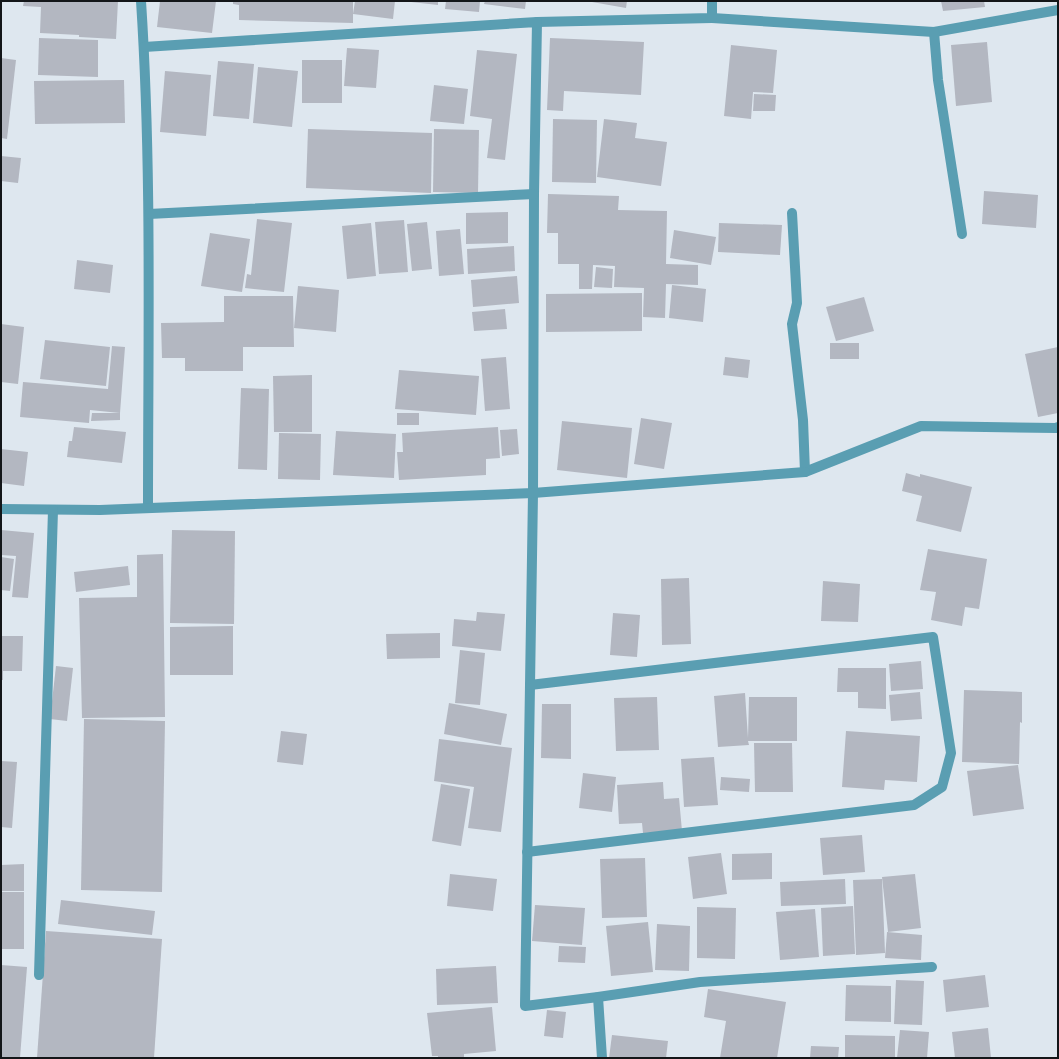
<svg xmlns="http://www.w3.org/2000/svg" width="1059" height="1059" font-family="'Space Grotesk',sans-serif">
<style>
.building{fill:#b3b7c1}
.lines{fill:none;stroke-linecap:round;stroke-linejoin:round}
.minor{stroke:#5a9eb2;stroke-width:10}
</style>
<rect width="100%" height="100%" fill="#dee7ef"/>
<g class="building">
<path d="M24 1H118L116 39 79 37V35L40 33 41 7 23 6Z"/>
<path d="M160 1H216L212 33 157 27Z"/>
<path d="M233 1H353V23L239 20V5L233 4Z"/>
<path d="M355 1H395L393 19 353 14Z"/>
<path d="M412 1H438V5L411 2Z"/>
<path d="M446 1H480L479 12 445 9Z"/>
<path d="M485 1H526L525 9 484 4Z"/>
<path d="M592 1H627L626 8 592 2Z"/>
<path d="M941 1H984L985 7 943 11Z"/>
<path d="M39 38 98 40V77L38 75Z"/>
<path d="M550 38 644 42 641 95 564 91 563 111 547 110Z"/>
<path d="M987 42 992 102 956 106 951 45Z"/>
<path d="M731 45 777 50 773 93 753 92 751 119 724 116Z"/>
<path d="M347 48 379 50 376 88 344 86Z"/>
<path d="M477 50 517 54 505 160 487 158 492 119 470 116Z"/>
<path d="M1 58 16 60 7 139 1 138Z"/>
<rect x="302" y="60" width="40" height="43"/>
<path d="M218 61 254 64 249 119 213 116Z"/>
<path d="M258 67 298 71 292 127 253 123Z"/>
<path d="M165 71 211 75 206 136 160 132Z"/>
<path d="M124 80 125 123 35 124 34 81Z"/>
<path d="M434 85 468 89 464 124 430 121Z"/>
<path d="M754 94 776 95 775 111H753Z"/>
<path d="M553 119 597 120 596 183 552 182Z"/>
<path d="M604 119 637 123 635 138 667 142 661 186 597 177Z"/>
<path d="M308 129 432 133 431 193 306 188Z"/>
<path d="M434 129 479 130 478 193 433 192Z"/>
<path d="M1 156 21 158 18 183 1 181Z"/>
<path d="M984 191 1038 195 1036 228 982 224Z"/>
<path d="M548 194 619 196 618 210 667 211 666 264 698 265V285L666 284 665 318 643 317 644 288 614 287 615 266 593 265 592 289H579V264H558V233H547Z"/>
<path d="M508 212V243L466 244V213Z"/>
<path d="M257 219 292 223 284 292 245 288 247 274 251 275Z"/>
<path d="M404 220 408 272 379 274 375 222Z"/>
<path d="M427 222 432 269 412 271 407 224Z"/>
<path d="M371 223 376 276 347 279 342 226Z"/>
<path d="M719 223 782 225 780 255 718 252Z"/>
<path d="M460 229 464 274 439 276 436 231Z"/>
<path d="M674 230 716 237 711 265 670 258Z"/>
<path d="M210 233 250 239 242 292 201 286Z"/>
<path d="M514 246 515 271 468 274 467 249Z"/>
<path d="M77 260 113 265 110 293 74 289Z"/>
<path d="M596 267 613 269 612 288 594 287Z"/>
<path d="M517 276 519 303 473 307 471 280Z"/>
<path d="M672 285 706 289 703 322 669 318Z"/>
<path d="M298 286 339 290 336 332 294 328Z"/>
<path d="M642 293V331L546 332V294Z"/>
<path d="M224 296H293L294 347H243V371H185V358H162L161 323 224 322Z"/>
<path d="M864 297 874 331 836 341 826 307Z"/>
<path d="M505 309 507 329 474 331 472 312Z"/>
<path d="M1 324 24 327 18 384 1 382Z"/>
<path d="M45 340 110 347 106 386 40 379Z"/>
<rect x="830" y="343" width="29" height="16"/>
<path d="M112 346 125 347 120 413 90 410 89 423 20 417 23 382 108 389Z"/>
<path d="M1058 347V413L1038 417 1025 354Z"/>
<path d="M506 357 510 409 485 411 481 359Z"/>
<path d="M725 357 750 360 748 378 723 375Z"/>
<path d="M399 370 479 376 476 415 395 409Z"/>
<path d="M312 375V432H274L273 376Z"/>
<path d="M241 388 269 389 267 470 238 469Z"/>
<path d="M92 413H120V420L91 421Z"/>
<rect x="397" y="413" width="22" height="12"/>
<path d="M641 418 672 423 664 469 634 464Z"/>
<path d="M562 421 632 428 627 478 557 470Z"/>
<path d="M74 427 126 432 122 463 67 457 69 441H72Z"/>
<path d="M498 427 500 458 486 459V475L399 480 397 452H403L402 433Z"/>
<path d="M517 429 519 454 502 456 500 430Z"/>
<path d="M336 431 396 434 394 478 333 475Z"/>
<path d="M279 433 321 434 320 480 278 479Z"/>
<path d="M1 449 28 452 24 486 1 483Z"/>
<path d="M906 473 920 477V474L972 487 961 532 916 521 922 496 902 491Z"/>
<path d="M1 530 34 533 28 598 12 597 16 556 1 555Z"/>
<path d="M172 530 235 531 234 624 170 623Z"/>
<path d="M928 549 987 559 979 609 965 607 962 626 931 620 936 592 920 590Z"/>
<path d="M163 554 165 717 82 718 79 598 137 597V555Z"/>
<path d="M1 557 14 559 10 591 1 590Z"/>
<path d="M128 566 130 585 76 592 74 572Z"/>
<path d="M689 578 691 644 662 645 661 579Z"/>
<path d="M823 581 860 584 858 622 821 621Z"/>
<path d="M477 612 505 614 501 651 452 646 454 619 476 621Z"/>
<path d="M613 613 640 615 637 657 610 655Z"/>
<path d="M233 626V675H170V627Z"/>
<path d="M440 633V658L387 659 386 634Z"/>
<path d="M1 636H23L22 671H3V680H1Z"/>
<path d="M460 650 485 653 480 705 455 703Z"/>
<path d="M921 661 923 689 891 691 889 664Z"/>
<path d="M56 666 73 668 67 721 50 719Z"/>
<path d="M838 668H886V709L858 708V692H837Z"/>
<path d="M964 690 1022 692V723L1020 722 1019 764 962 762Z"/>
<path d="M920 692 922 719 891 721 889 695Z"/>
<path d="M745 693 748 738 749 697H797V741H748L749 745 718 747 714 696Z"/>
<path d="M657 697 659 750 616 751 614 698Z"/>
<path d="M449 703 507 714 501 745 444 734Z"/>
<path d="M542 704H571V759L541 758Z"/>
<path d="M84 719 165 721 162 892 81 890Z"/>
<path d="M281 731 307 734 303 765 277 762Z"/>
<path d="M846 731 920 736 917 782 885 780 884 790 842 787Z"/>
<path d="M439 739 512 748 501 832 468 828 474 787 434 781Z"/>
<path d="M754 743H792L793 792H755Z"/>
<path d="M714 757 718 805 684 807 681 759Z"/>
<path d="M1 761 17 762 12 828 1 827Z"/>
<path d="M1018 765 1024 809 973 816 967 771Z"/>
<path d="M583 773 616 777 612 812 579 808Z"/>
<path d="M721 777 750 779 749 792 720 790Z"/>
<path d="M663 782 664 799 679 798 682 831 643 833 642 823 619 824 617 785Z"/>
<path d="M441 784 470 789 461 846 432 841Z"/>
<path d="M862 835 865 872 823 875 820 838Z"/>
<path d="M721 853 727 894 693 899 688 857Z"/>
<path d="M772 853V879L732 880V854Z"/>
<path d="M645 858 647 917 602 918 600 859Z"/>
<path d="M24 864V891H1V865Z"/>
<path d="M450 874 497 879 493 911 447 906Z"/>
<path d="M915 874 921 928 888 932 882 877Z"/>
<path d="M845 879 846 904 781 906 780 882Z"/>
<path d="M882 879 885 953 856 955 853 880Z"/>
<rect x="1" y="892" width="23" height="57"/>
<path d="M61 900 155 911 152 935 58 924Z"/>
<path d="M535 905 585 908 582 945 532 941Z"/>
<path d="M853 906 855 954 823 956 821 908Z"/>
<path d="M697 907 736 908 735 959 697 958Z"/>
<path d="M815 909 819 957 780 960 776 912Z"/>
<path d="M648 922 653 972 611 976 606 926Z"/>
<path d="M657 924 690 926 689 971 655 970Z"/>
<path d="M46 931 162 939 154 1058H37Z"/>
<path d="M887 932 922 935 921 960 885 958Z"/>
<path d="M559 946 586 947 585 963 558 962Z"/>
<path d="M1 965 27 967 20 1058H1Z"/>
<path d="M496 966 498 1003 437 1005 436 969Z"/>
<path d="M985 975 989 1007 946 1012 943 980Z"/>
<path d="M896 980 924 981 922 1025 894 1024Z"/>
<path d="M846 985 891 986V1022L845 1021Z"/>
<path d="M708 989 786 1002 777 1058H720L726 1021 704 1017Z"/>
<path d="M492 1007 496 1051 464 1054V1058H438V1056H432L427 1013Z"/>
<path d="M547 1010 566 1012 563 1038 544 1036Z"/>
<path d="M988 1028 991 1058H955L952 1032Z"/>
<path d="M900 1030 929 1032 927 1058H897Z"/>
<path d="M612 1035 668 1041 666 1058H609Z"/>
<path d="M845 1035 895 1036V1058H845Z"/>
<path d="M811 1046 839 1047 838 1058H810Z"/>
</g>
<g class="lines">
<g class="minor">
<path d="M141 1C152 170 148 339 148 508"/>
<path d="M712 18 934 32 1058 10"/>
<path d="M537 22 712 18V1"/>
<path d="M934 32 938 80 962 234"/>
<path d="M144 47 537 22 534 194 533 493 525 1006 598 997 700 982 932 967"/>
<path d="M792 213 797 303 792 324 803 420 805 472 921 426 1056 428 1058 427"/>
<path d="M149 214 534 194"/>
<path d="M1 509 100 510 533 493 805 472"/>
<path d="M527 852 914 805 942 787 951 753 933 637 530 685"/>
<path d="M39 975 53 510"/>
<path d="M598 997 602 1058"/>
</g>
</g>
<rect width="1059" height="1059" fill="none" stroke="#131619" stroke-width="4"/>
</svg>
